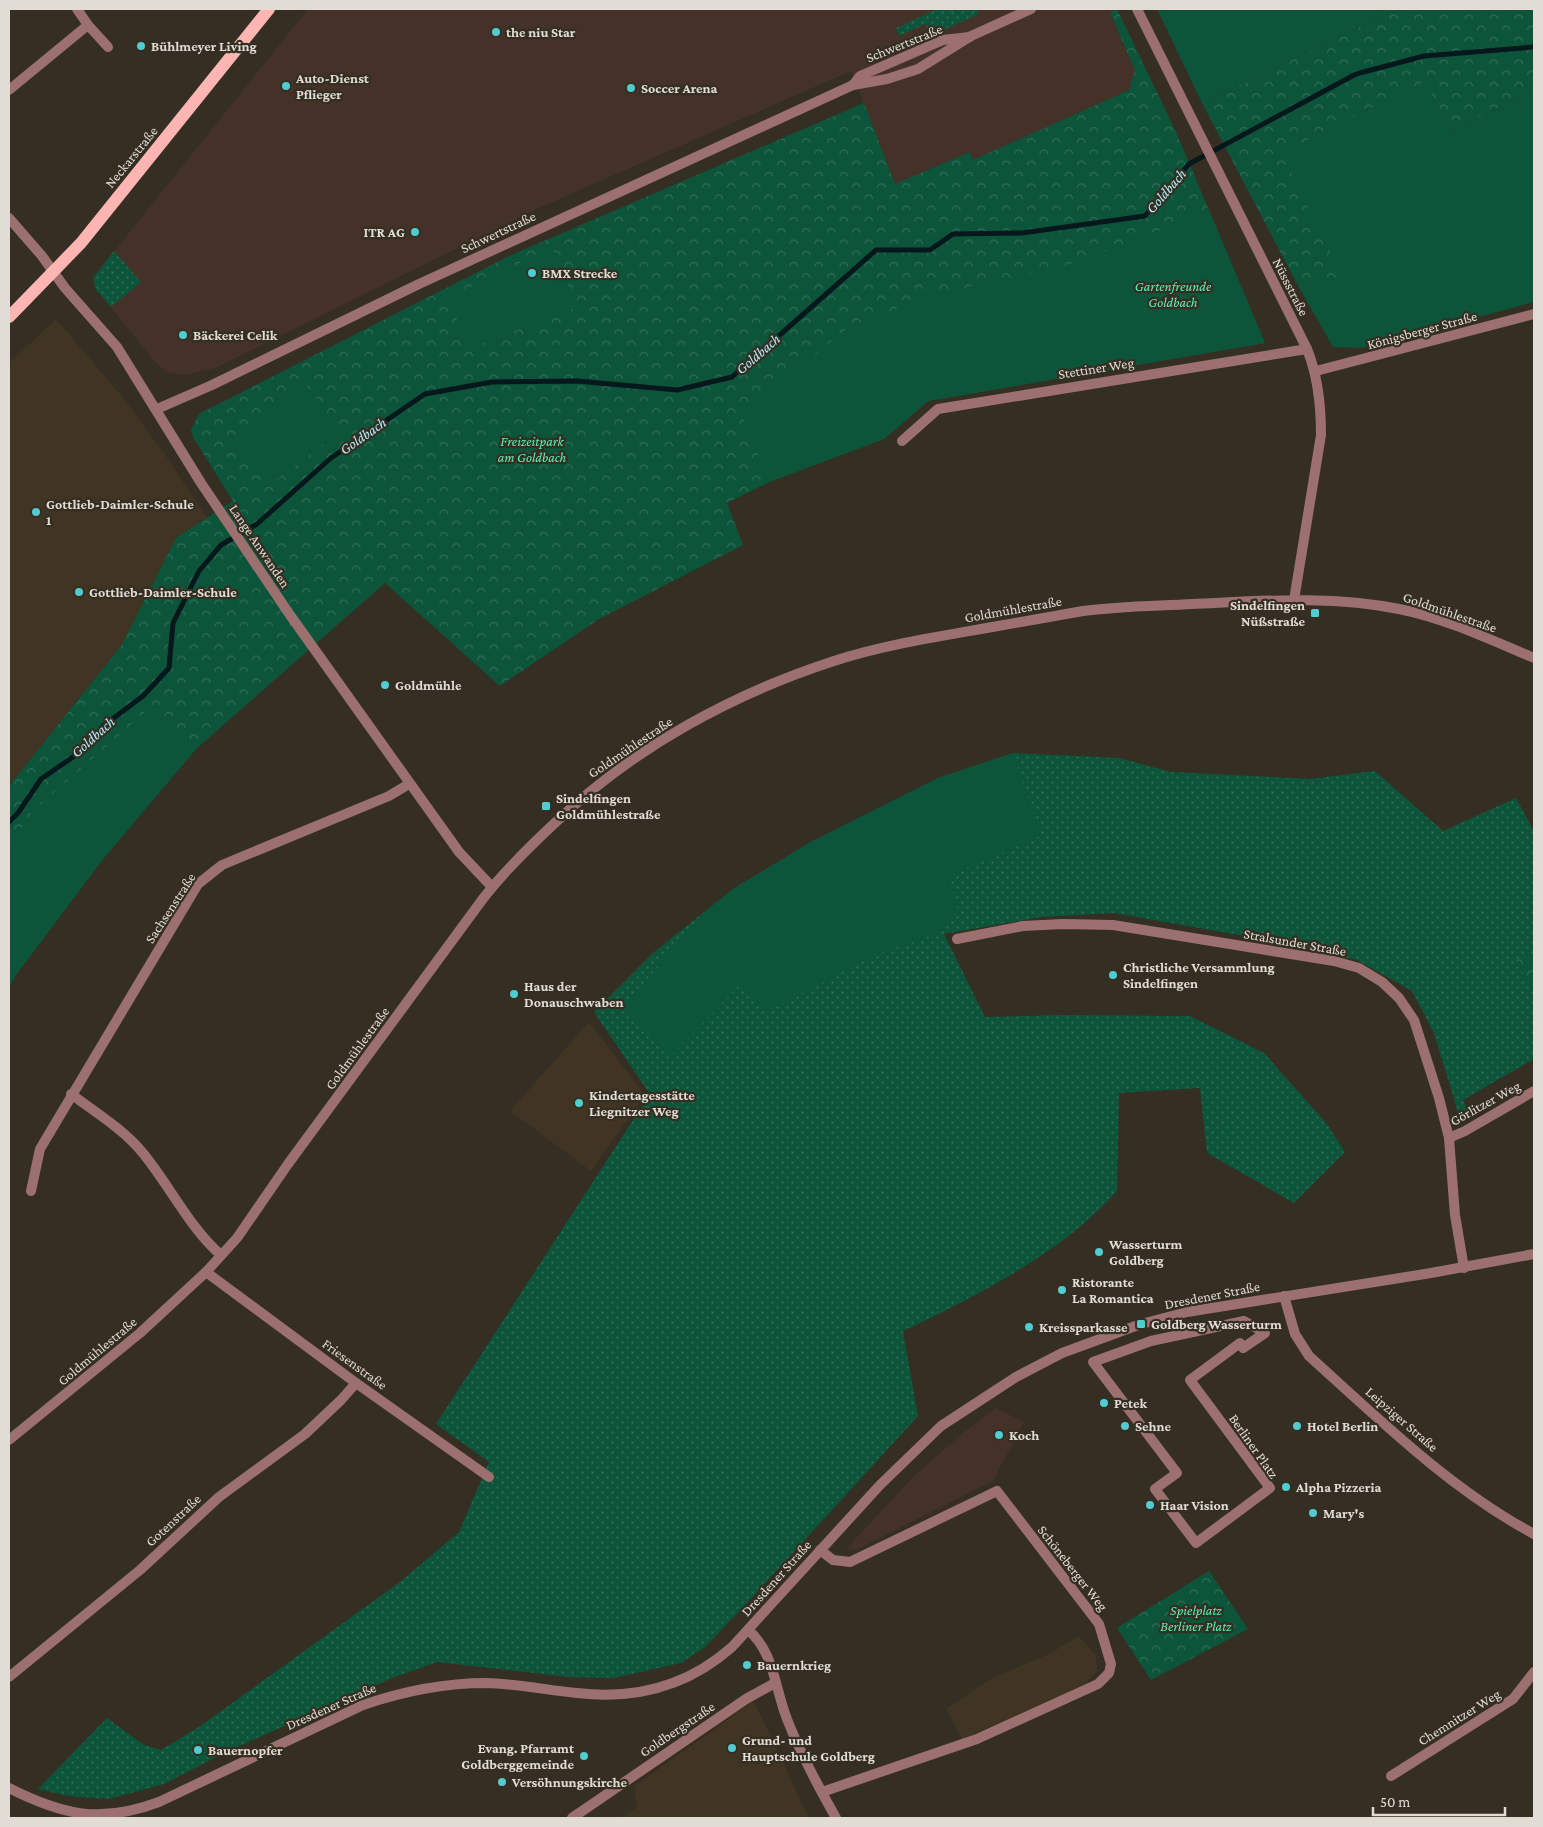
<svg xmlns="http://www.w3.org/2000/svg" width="1543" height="1827" font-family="'Crimson Pro',serif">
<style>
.commercial{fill:#443229}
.built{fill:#403423}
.grass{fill:url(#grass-dots)}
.park{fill:url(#park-crowns)}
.garden{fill:#0d553a}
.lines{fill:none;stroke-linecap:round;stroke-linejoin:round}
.stream{stroke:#06181c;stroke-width:5}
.pedestrian{stroke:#9c706e;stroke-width:10}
.minor{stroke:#9c706e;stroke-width:10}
.primary{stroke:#ffb6b3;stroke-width:12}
.poi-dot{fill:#51ccd1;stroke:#352e22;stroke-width:2}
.labels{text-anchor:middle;stroke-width:4.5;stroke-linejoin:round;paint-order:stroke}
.poi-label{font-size:14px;font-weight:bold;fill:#e1dcd4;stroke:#352e22;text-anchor:start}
.street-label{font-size:14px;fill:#e1dcd4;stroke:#352e22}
.park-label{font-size:14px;font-style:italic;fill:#5af1b3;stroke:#352e22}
.water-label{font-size:15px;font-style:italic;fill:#b2ecfb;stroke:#352e22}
</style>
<defs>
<pattern id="grass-dots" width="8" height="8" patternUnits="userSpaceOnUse" patternTransform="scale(1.25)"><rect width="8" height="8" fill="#0d553a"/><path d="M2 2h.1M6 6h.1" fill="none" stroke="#306d56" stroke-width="1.8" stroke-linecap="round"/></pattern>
<pattern id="park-crowns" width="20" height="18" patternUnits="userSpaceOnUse" patternTransform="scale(1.25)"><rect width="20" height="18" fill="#0d553a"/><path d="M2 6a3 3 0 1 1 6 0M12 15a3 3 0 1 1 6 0" fill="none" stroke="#306d56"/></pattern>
</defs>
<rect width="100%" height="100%" fill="#352e22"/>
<g class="commercial">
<path d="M308 9H1118L1110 14 1135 70 1129 90 973 160 970 152 895 184 851 71 539 208 215 368 185 375 167 372 155 362 95 288 93 278Z"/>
<path d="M996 1408 1024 1422 993 1481 856 1550 846 1549 914 1476 964 1432Z"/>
</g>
<g class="built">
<path d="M56 319 125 400 168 459 207 518 176 538 121 646 9 786V363Z"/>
<path d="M589 1022 645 1095 591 1171 510 1111Z"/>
<path d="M1079 1636 1096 1655 1097 1671 1084 1685 962 1739 946 1709 990 1679 1049 1654Z"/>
<path d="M754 1701 809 1818H621L637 1807 634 1786Z"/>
</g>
<g class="grass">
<path d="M937 9 980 10 977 15 930 36 925 24 899 36 896 28Z"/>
<path d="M114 251 141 282 111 307 95 288 93 278Z"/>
<path d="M1013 753 1119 758 1171 772 1310 779 1375 771 1443 831 1516 798 1534 831V1059L1463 1100 1471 1117 1465 1121 1460 1119 1434 1033 1412 991 1357 960 1297 945 1114 913 1041 917 944 934 985 1017 1061 1015 1190 1016 1264 1053 1327 1124 1345 1152 1294 1203 1207 1153 1200 1088 1119 1093 1117 1191C1066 1250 973 1299 903 1331L918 1416 747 1603 705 1647 681 1663 614 1678 569 1677 437 1662 392 1678 226 1752 164 1784 109 1799 68 1796 38 1789 107 1718 144 1745 161 1750 199 1727 400 1582 459 1532 489 1462 436 1424 650 1094 594 1012 654 952 733 889 811 842 938 778Z"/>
</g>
<g class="park">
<path d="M1117 9 1176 132 1265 343 928 401 884 439 769 482 727 503 743 545 599 619 500 686 385 583 196 749 103 859 15 976 9 988V786L121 646 176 538 233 501 193 437 191 430 199 414 509 256 864 103 895 184 970 152 973 160 1129 90 1135 70 1110 13Z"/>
<path d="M1397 9H1534V90L1451 131 1425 82 1343 279 1296 282 1202 103Z"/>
<path d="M1534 953V995L1516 960Z"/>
<path d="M1209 1571 1248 1629 1151 1680 1117 1628Z"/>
</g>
<g class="garden">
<path d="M1157 9H1397L1202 103Z"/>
<path d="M1425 81 1451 131 1534 90V302L1362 348 1333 347 1296 282 1343 278 1282 153Z"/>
<path d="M1208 208 1265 343 928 401 884 439 769 482 742 414 845 330 863 322 934 294 1005 280 1070 264 1144 237Z"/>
<path d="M552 247 577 307 471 348 447 299Z"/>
<path d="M305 384 341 431 269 485 233 437Z"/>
<path d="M152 706 196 749 103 859 15 976 9 988V850L32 812Z"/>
<path d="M1013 753 1041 836 948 876 959 913 936 934 875 955 768 1011 739 986 670 1056 622 1009 663 961 733 889 811 842 938 778Z"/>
</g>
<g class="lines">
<path class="stream" d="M9 822 18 813 41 779 86 748 103 726 143 696 169 668 173 623 199 571 221 545 257 524 331 458 425 394 492 382 577 381 677 390 732 377 876 250H930L953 234 1022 233 1145 216 1189 164 1356 74 1424 56 1534 47"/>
<path class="pedestrian" d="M1244 1321 1265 1333 1243 1348 1240 1343 1190 1380 1270 1488 1196 1543 1155 1489 1177 1473 1093 1362 1151 1341Z"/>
<g class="minor">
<path d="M77 9 88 25 108 47"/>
<path d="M1137 9 1307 349C1318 376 1321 405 1321 435L1294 600"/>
<path d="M853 85 860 76 943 40 970 37"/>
<path d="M9 90 88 25"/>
<path d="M9 218 42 256 65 288 117 347 201 483 290 615 459 852 492 887"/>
<path d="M1316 371 1534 314"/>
<path d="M157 409 212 385 419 284 853 85 887 79 918 69 971 36 1031 9"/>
<path d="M902 441 938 409 1307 349"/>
<path d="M957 939 1023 926 1063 924 1113 925 1334 961 1359 968 1382 982 1399 998 1414 1020 1439 1098 1449 1138 1455 1215 1464 1268"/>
<path d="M71 1094C95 1112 123 1129 142 1152 168 1183 191 1230 221 1255"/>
<path d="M1449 1138 1465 1131 1534 1091"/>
<path d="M31 1191 40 1149 198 884 222 865 389 796 409 784"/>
<path d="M206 1272 356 1383 489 1477"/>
<path d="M1284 1296 1295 1334 1309 1356C1379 1419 1450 1489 1534 1534"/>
<path d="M9 1440 140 1333 206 1272 237 1238 288 1164 482 900C504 871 530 846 557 821 635 747 732 694 834 661 887 644 943 636 998 626 1026 621 1054 616 1083 611 1119 606 1156 606 1192 604 1261 601 1331 595 1399 609 1445 618 1491 640 1534 658"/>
<path d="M820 1550 833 1560 850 1562 997 1491 1099 1624 1111 1664 1109 1673 1098 1684 977 1739 822 1792"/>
<path d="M748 1630C774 1651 775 1689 787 1719 800 1753 818 1786 836 1818"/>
<path d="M9 1677 140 1570 219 1497 305 1434 341 1400 356 1383"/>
<path d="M1391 1776 1513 1699 1534 1672"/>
<path d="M9 1788C62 1815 101 1824 159 1802L363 1705C404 1691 443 1683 486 1683 517 1684 547 1690 577 1693 636 1700 688 1686 732 1647L880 1485 941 1426 1016 1377 1062 1353 1141 1324 1187 1312 1431 1273 1534 1254"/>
<path d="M572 1818 746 1699 775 1683"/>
</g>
<path class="primary" d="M9 317 81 243 269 9"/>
</g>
<g class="poi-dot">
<circle cx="496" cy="32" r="5"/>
<circle cx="141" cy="46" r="5"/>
<circle cx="286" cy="86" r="5"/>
<circle cx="631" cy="88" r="5"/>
<circle cx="415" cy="232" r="5"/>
<circle cx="532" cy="273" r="5"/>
<circle cx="183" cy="335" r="5"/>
<circle cx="36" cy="512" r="5"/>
<circle cx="79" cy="592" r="5"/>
<rect x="1310" y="608" width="10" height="10" rx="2.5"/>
<circle cx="385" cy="685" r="5"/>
<rect x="541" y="801" width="10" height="10" rx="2.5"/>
<circle cx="1113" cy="975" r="5"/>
<circle cx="514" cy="994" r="5"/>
<circle cx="579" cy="1103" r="5"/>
<circle cx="1099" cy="1252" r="5"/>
<circle cx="1062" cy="1290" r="5"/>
<rect x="1136" y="1319" width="10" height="10" rx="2.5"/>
<circle cx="1029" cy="1327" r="5"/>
<circle cx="1104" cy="1403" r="5"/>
<circle cx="1125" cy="1426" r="5"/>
<circle cx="1297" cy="1426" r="5"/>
<circle cx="999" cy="1435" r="5"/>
<circle cx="1286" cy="1487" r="5"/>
<circle cx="1150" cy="1505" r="5"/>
<circle cx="1313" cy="1513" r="5"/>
<circle cx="747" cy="1665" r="5"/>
<circle cx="732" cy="1748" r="5"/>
<circle cx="198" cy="1750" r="5"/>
<circle cx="584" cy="1756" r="5"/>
<circle cx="502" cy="1782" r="5"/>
</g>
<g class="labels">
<g class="poi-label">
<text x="506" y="37">the niu Star</text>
<text x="151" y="51">Bühlmeyer Living</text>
<text x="296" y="83">Auto-Dienst<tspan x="296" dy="16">Pflieger</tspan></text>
<text x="641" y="93">Soccer Arena</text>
<text x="405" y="237" text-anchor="end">ITR AG</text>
<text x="542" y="278">BMX Strecke</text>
<text x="193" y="340">Bäckerei Celik</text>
<text x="46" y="509">Gottlieb-Daimler-Schule<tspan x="46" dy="16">1</tspan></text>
<text x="89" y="597">Gottlieb-Daimler-Schule</text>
<text x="1305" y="610" text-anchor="end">Sindelfingen<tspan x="1305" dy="16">Nüßstraße</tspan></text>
<text x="395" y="690">Goldmühle</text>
<text x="556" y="803">Sindelfingen<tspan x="556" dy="16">Goldmühlestraße</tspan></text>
<text x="1123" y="972">Christliche Versammlung<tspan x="1123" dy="16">Sindelfingen</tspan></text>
<text x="524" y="991">Haus der<tspan x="524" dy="16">Donauschwaben</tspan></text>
<text x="589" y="1100">Kindertagesstätte<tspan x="589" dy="16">Liegnitzer Weg</tspan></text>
<text x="1109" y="1249">Wasserturm<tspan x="1109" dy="16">Goldberg</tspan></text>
<text x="1072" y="1287">Ristorante<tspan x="1072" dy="16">La Romantica</tspan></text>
<text x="1151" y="1329">Goldberg Wasserturm</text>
<text x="1039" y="1332">Kreissparkasse</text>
<text x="1114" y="1408">Petek</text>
<text x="1135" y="1431">Sehne</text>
<text x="1307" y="1431">Hotel Berlin</text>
<text x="1009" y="1440">Koch</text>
<text x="1296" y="1492">Alpha Pizzeria</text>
<text x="1160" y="1510">Haar Vision</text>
<text x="1323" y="1518">Mary's</text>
<text x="757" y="1670">Bauernkrieg</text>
<text x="742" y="1745">Grund- und<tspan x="742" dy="16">Hauptschule Goldberg</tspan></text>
<text x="574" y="1753" text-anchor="end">Evang. Pfarramt<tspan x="574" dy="16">Goldberggemeinde</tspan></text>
<text x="208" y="1755">Bauernopfer</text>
<text x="512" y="1787">Versöhnungskirche</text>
</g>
<g class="street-label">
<text transform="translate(904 43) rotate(-22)" y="5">Schwertstraße</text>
<text transform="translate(131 157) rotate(-51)" y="5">Neckarstraße</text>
<text transform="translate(498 232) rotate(-25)" y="5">Schwertstraße</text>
<text transform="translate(1291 287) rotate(63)" y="5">Nüssstraße</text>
<text transform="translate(1422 330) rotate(-15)" y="5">Königsberger Straße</text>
<text transform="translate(1096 368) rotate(-9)" y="5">Stettiner Weg</text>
<text transform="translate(260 546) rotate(56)" y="5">Lange Anwanden</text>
<text transform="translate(1013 609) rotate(-10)" y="5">Goldmühlestraße</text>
<text transform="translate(1450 612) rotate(19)" y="5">Goldmühlestraße</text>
<text transform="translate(630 747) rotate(-34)" y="5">Goldmühlestraße</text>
<text transform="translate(170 908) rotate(-57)" y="5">Sachsenstraße</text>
<text transform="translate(1295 942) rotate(10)" y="5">Stralsunder Straße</text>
<text transform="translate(357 1048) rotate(-54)" y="5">Goldmühlestraße</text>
<text transform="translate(1485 1103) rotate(-29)" y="5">Görlitzer Weg</text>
<text transform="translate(1212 1295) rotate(-11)" y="5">Dresdener Straße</text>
<text transform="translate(97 1351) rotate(-40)" y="5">Goldmühlestraße</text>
<text transform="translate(355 1364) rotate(36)" y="5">Friesenstraße</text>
<text transform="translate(1402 1419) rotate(41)" y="5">Leipziger Straße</text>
<text transform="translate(1254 1446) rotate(55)" y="5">Berliner Platz</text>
<text transform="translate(173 1520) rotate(-43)" y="5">Gotenstraße</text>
<text transform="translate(1073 1568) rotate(52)" y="5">Schöneberger Weg</text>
<text transform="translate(776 1578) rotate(-48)" y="5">Dresdener Straße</text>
<text transform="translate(331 1706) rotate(-24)" y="5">Dresdener Straße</text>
<text transform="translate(1459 1717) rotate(-32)" y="5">Chemnitzer Weg</text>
<text transform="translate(677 1729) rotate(-34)" y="5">Goldbergstraße</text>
</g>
<g class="park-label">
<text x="1173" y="291">Gartenfreunde<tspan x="1173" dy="16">Goldbach</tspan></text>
<text x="532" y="446">Freizeitpark<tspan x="532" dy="16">am Goldbach</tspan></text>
<text x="1196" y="1615">Spielplatz<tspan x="1196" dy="16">Berliner Platz</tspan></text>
</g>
<g class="water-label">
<text transform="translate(1166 191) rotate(-49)" y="5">Goldbach</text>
<text transform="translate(758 354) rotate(-41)" y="5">Goldbach</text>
<text transform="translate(363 436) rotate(-35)" y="5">Goldbach</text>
<text transform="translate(93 737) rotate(-42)" y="5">Goldbach</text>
</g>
</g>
<rect width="1543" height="1827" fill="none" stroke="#e1dcd4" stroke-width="20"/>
<path d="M1373 1807v8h132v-8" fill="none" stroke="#e1dcd4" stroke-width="2.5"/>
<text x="1380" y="1807" font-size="15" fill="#e1dcd4" stroke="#352e22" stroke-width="4" paint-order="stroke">50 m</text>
</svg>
